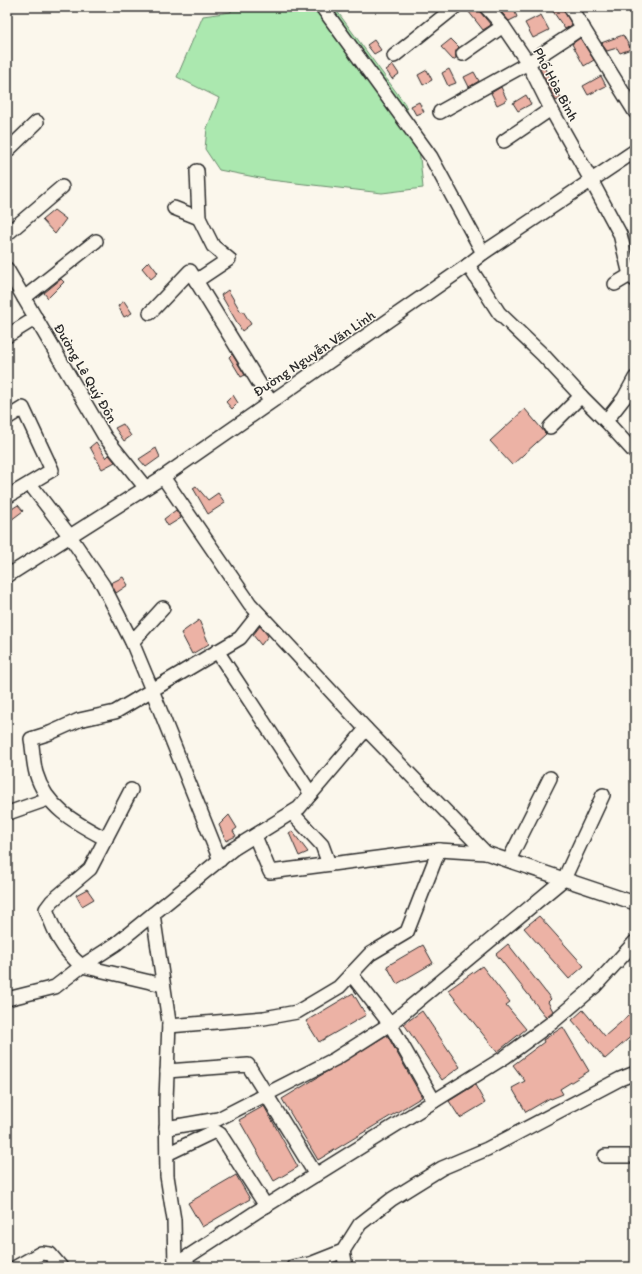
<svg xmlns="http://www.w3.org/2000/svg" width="642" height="1274" font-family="Itim,sans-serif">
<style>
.green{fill:#abe8af;stroke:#6b8a6d}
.building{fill:#ecb2a5;stroke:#2b2b2b}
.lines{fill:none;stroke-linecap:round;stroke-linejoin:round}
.minor-casing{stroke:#2b2b2b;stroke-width:16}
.minor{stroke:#fbf7ec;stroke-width:13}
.labels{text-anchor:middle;stroke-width:3;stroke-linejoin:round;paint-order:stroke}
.street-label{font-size:14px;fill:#2b2b2b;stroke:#fbf7ec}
</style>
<rect width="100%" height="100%" fill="#fbf7ec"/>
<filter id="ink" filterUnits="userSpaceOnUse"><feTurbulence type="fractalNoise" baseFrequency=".025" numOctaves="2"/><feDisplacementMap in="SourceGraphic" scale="8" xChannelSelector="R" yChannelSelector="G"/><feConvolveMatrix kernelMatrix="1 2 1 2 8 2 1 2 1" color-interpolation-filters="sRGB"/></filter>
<g filter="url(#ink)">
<path class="green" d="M231 7H334L405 104 419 147 423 188 382 193 270 180 219 170 205 149 207 128 219 98 177 77 203 16 231 12Z"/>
<g class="building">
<path d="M465 7H478L480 12 491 25 483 30Z"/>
<path d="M497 7H513L517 17 509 21Z"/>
<path d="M550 7H562L572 25 565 29Z"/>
<path d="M541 15 549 30 533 38 525 23Z"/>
<path d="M623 35 631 49 620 53 617 48 607 51 601 43Z"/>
<path d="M580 38 594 60 584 66 572 44Z"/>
<path d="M451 39 459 47 456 51V58L453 60 441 47Z"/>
<path d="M374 40 381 50 374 54 367 45Z"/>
<path d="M393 65 399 74 392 79 386 70Z"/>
<path d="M544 67 561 98 556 101 540 69Z"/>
<path d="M449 69 456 83 448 86 442 73Z"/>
<path d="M427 70 432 80 423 85 418 75Z"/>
<path d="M474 72 479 81 469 87 464 77Z"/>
<path d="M601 76 606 86 588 95 583 86Z"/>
<path d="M501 87 507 100 497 105 491 93Z"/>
<path d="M526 95 531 104 518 111 513 103Z"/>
<path d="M419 102 424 112 416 115 411 106Z"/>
<path d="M54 210 66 219 55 234 42 220Z"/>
<path d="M149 261 158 273 151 279 142 268Z"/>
<path d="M61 279 64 282 48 298 44 293Z"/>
<path d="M228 290 241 312 243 311 251 324 242 331 221 295Z"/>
<path d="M124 301 132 313 124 317 118 306Z"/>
<path d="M232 354 245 375 241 377 229 357Z"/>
<path d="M233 395 238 403 232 409 226 402Z"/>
<path d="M525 409 546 434 512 465 490 441Z"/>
<path d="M123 424 131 436 124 441 115 428Z"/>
<path d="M96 442 106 458 109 455 115 462 102 469 90 447Z"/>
<path d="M156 448 160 457 146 467 139 459Z"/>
<path d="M196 486 208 500 218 493 225 503 208 514 193 488Z"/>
<path d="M18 505 23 511 7 523V512Z"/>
<path d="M176 510 181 518 168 526 164 519Z"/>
<path d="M123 577 128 585 116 593 111 583Z"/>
<path d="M199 620 209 644 192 654 181 633Z"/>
<path d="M260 626 268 636 261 645 253 635Z"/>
<path d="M229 815 237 828 233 831 236 836 226 841 219 825Z"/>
<path d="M292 831 308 852 299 856 289 833Z"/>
<path d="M87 889 94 899 82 906 76 895Z"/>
<path d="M539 916 584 966 569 979 524 928Z"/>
<path d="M508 944 551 999 548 1002 553 1011 546 1017 496 954Z"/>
<path d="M423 945 433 963 397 984 387 966Z"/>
<path d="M482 966 510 1002 506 1005 526 1029 497 1052 448 990Z"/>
<path d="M353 993 366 1015 319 1042 306 1021Z"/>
<path d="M583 1010 605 1036 635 1010V1033L605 1059 572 1020Z"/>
<path d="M422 1011 460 1067 442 1080 404 1024Z"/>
<path d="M563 1027 589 1071 560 1089 563 1094 551 1099 550 1098 526 1112 512 1088 525 1081 513 1065 544 1042 543 1040Z"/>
<path d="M387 1035 422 1097 318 1160 282 1099Z"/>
<path d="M475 1085 485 1103 460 1118 449 1101Z"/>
<path d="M264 1106 298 1167 274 1181 239 1120Z"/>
<path d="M236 1175 250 1199 202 1227 188 1203Z"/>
</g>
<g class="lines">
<g class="minor-casing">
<g id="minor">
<path d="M322 7 431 157 483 253"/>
<path d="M486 7 503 26 528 63 551 109 591 180 620 234 630 275"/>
<path d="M570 7 635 112"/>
<path d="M463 54 503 26"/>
<path d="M394 56 455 7"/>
<path d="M440 112 528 63 583 27"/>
<path d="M504 141 551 109"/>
<path d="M7 151 37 122"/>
<path d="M174 208 199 218"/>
<path d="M7 234 62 187"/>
<path d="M468 265 499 313 543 355 581 396"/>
<path d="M7 269 105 437 145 487"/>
<path d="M196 281 229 259 213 246 199 218 197 171"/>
<path d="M615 284 630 275 635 280"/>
<path d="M24 298 96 241"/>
<path d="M150 313 190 271 270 401"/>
<path d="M7 336 36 318"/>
<path d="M635 378 624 398 606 421 635 453"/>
<path d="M7 418 23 408 52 470 7 497"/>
<path d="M550 427 581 396 606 421"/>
<path d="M163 477 250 604 366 729 486 853 635 903"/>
<path d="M30 484 69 535 103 585 132 642 152 690 220 860"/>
<path d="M7 576 163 477 468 265 483 253 635 151"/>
<path d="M132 642 163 608"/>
<path d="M217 651 311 794"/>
<path d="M11 812 48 799"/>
<path d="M292 813 322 845 329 864"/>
<path d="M255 836 270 872 439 850 486 853"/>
<path d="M106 839C76 823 46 808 36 773 33 762 33 750 31 739L50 733 79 720 115 712 240 638 259 614"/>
<path d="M509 860 550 778"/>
<path d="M153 914 169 1022 166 1100 167 1176 174 1220 175 1265 177 1267"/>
<path d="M351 974 390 1024 434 1101"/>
<path d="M163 985 82 966 116 944 233 849 299 808 366 729"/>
<path d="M7 999 55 987 82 966C61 949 55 933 46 909L52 901 90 869 131 790"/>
<path d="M169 1026 264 1018 297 1012 339 987 370 954 407 932 439 850"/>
<path d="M167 1071 248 1065 316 1175"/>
<path d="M166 1128 218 1119 335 1059 390 1024 564 879 603 795"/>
<path d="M167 1154 215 1131 220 1134 266 1206"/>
<path d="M605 1156H635"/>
<path d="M343 1251 346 1267"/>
<path d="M16 1267 41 1253 50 1254 61 1267"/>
<path d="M172 1267 256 1212 505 1057 554 1021 594 987 635 942"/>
<path d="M293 1267 310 1264 343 1251 360 1224 392 1199 442 1168 487 1149 620 1079 635 1073"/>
</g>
</g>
<use href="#minor" class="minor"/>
</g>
</g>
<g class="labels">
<g class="street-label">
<text transform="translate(556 84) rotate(62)" y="5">Phố Hòa Bình</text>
<text transform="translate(314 353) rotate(-34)" y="5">Đường Nguyễn Văn Linh</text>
<text transform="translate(86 373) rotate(60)" y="5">Đường Lê Quý Đôn</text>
</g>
</g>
<rect width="642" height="1274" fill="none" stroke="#fbf7ec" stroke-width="24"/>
<rect x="12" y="12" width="618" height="1250" fill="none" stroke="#2b2b2b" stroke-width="1.5" filter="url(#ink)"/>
</svg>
